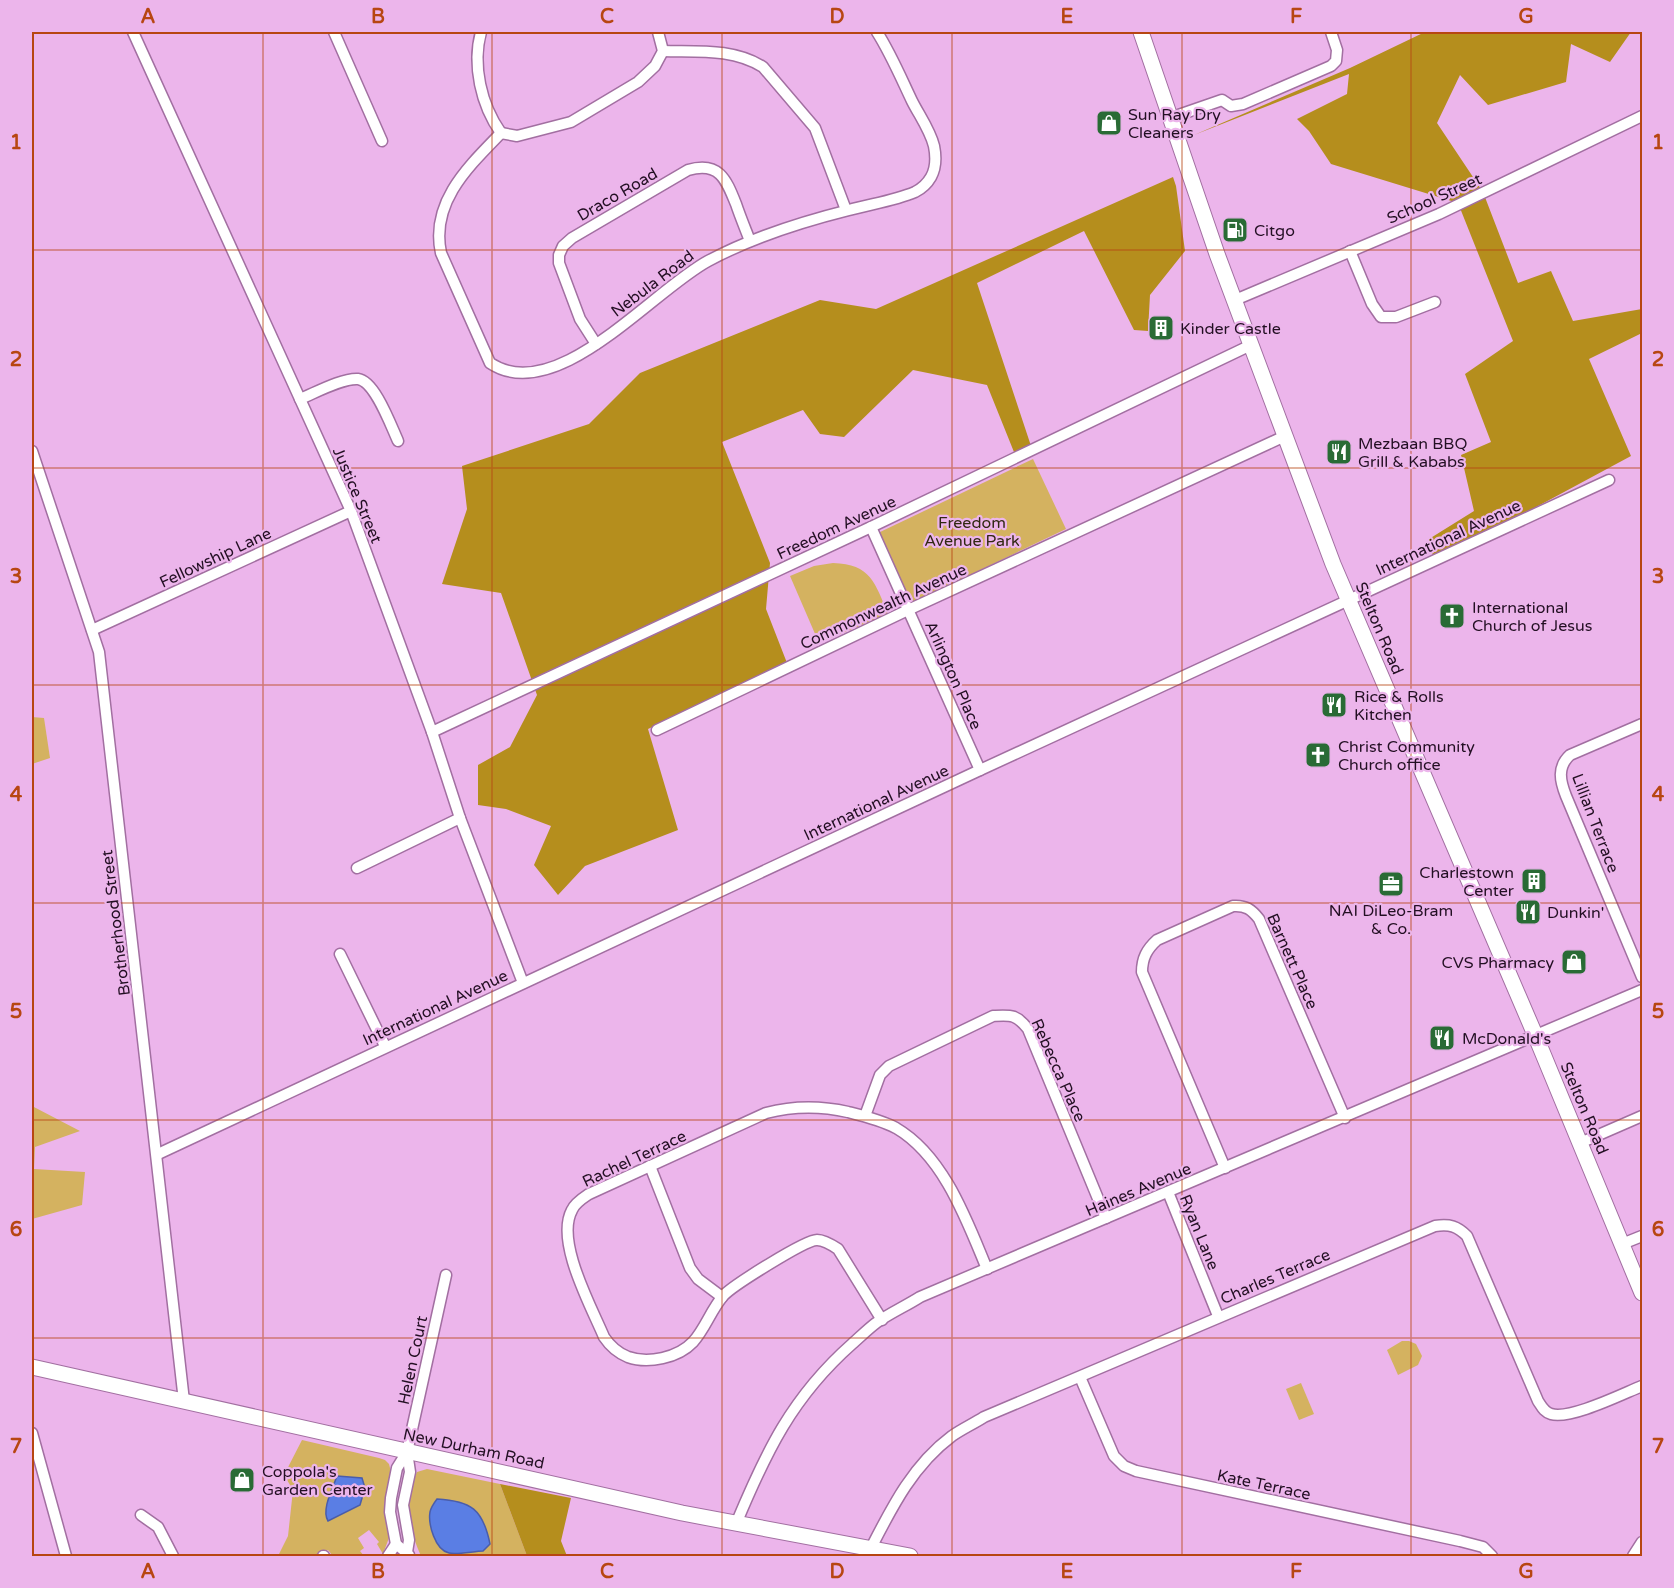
<svg xmlns="http://www.w3.org/2000/svg" width="1674" height="1588" font-family="'Varela Round',sans-serif">
<style>
.green{fill:#d4b260}
.forest{fill:#b58e1d}
.water{fill:#5a7ee4;stroke:#4a5daa;stroke-width:1.5}
.lines{fill:none;stroke-linecap:round;stroke-linejoin:round}
.street-casing{stroke:#a26fa1;stroke-width:13}
.secondary-casing{stroke:#a26fa1;stroke-width:17}
.street{stroke:#fff;stroke-width:10}
.secondary{stroke:#fff;stroke-width:15}
.grid{fill:none;stroke:#b74612;stroke-width:1.5;stroke-opacity:0.55}
.labels{text-anchor:middle;stroke-width:4.5;stroke-linejoin:round;paint-order:stroke}
.poi-label{font-size:16px;fill:#230f23;stroke:#ecb5eb;text-anchor:start}
.street-label{font-size:16px;fill:#230f23;stroke:#ecb5eb}
.park-label{font-size:16px;fill:#312812;stroke:#ecb5eb}
.neatline{fill:none;stroke:#b74612;stroke-width:2}
.grid-label{font-size:20px;text-anchor:middle;font-weight:bold;fill:#b74612}
</style>
<rect width="100%" height="100%" fill="#ecb5eb"/>
<g class="green">
<path d="M1033 459 1066 529 911 603 878 533Z"/>
<path d="M833 563C871 564 875 583 888 614L819 643 790 576 814 566Z"/>
<path d="M32 717 44 718 50 758 32 764Z"/>
<path d="M32 1106 80 1131 35 1147 34 1169 85 1172 82 1205 32 1219Z"/>
<path d="M1402 1341H1409L1416 1344 1422 1356 1418 1365 1398 1375 1387 1350Z"/>
<path d="M1301 1383 1314 1414 1299 1420 1286 1389Z"/>
<path d="M302 1440 379 1458 385 1460 389 1464 392 1476 390 1535 383 1554 377 1544 379 1542 369 1530 358 1538 364 1548 360 1551 364 1556H333L328 1550 318 1556H278L288 1536 293 1490 284 1475Z"/>
<path d="M427 1469 500 1484 527 1556H421C409 1530 402 1499 417 1472Z"/>
</g>
<g class="forest">
<path d="M1425 32H1631L1610 62 1571 44 1566 82 1488 105 1460 75 1437 123 1483 192 1518 283 1551 271 1573 321 1642 309V333L1589 359 1631 456 1434 562 1429 539 1474 511 1461 455 1491 442 1465 374 1513 341 1458 203 1331 164 1309 131 1297 119 1347 94 1349 74 1194 135 1350 68Z"/>
<path d="M1173 177 1176 186 1185 251 1150 295 1148 331 1134 330 1084 231 977 283 1032 449 1016 457 987 385 913 370 844 437 820 434 803 410 722 442 770 563 766 609 787 663 648 729 678 830 585 866 558 895 534 865 551 826 506 809 478 805V765L510 747 537 695 501 593 442 584 467 509 462 466 589 424 640 373 820 300 876 309Z"/>
<path d="M500 1484 571 1498 561 1541 567 1556H527Z"/>
</g>
<g class="water">
<path d="M337 1476 362 1478 365 1488 360 1505 328 1521C321 1510 333 1488 337 1476Z"/>
<path d="M437 1499C471 1501 483 1509 490 1544L483 1551C475 1551 456 1555 449 1553 435 1550 428 1524 430 1512 431 1507 434 1503 437 1499Z"/>
</g>
<g class="lines">
<g class="street-casing">
<g id="street">
<path d="M133 32 351 511 432 732 460 818 523 983"/>
<path d="M334 32 382 141"/>
<path d="M481 32C472 65 481 105 501 133"/>
<path d="M663 51C697 52 733 48 763 67L815 128 846 210"/>
<path d="M1170 118 1222 100 1231 106 1243 104 1331 66 1336 61 1337 50 1331 32"/>
<path d="M501 133C469 166 430 202 441 253L490 363C556 407 652 291 708 261 751 238 801 222 849 210 870 204 894 201 915 192 921 189 927 184 931 177 936 168 936 156 934 146 930 130 919 115 912 101 901 78 891 54 877 32"/>
<path d="M501 133 517 136 571 122 638 82 655 66 663 51 658 32"/>
<path d="M1350 251 1372 304 1381 317H1396L1435 302"/>
<path d="M1235 300 1439 214 1642 116"/>
<path d="M596 344 580 319 559 263V255L563 246 572 238 688 170C719 161 726 179 736 204 740 216 745 228 750 241"/>
<path d="M300 399C315 393 342 378 358 379 375 381 391 426 398 441"/>
<path d="M32 451 99 652 184 1401"/>
<path d="M871 527 980 770"/>
<path d="M92 630 351 511"/>
<path d="M1642 724 1570 755C1557 767 1560 781 1566 796L1642 977"/>
<path d="M657 730 908 610 1285 436"/>
<path d="M432 732 871 527 1251 345"/>
<path d="M357 868 460 818"/>
<path d="M340 954 385 1046"/>
<path d="M865 1116 880 1075 889 1066 993 1016C1011 1015 1016 1014 1028 1029L1106 1218"/>
<path d="M1580 1143 1642 1116"/>
<path d="M158 1154 980 770 1609 480"/>
<path d="M650 1166 690 1268 698 1279 722 1297"/>
<path d="M1225 1168 1142 972C1142 958 1147 949 1157 940L1233 906C1246 905 1252 910 1259 919L1345 1118"/>
<path d="M1168 1192 1218 1316"/>
<path d="M1622 1244 1642 1236"/>
<path d="M882 1320 838 1249C832 1245 824 1240 817 1240 805 1240 732 1286 723 1296 711 1310 705 1329 693 1342 678 1358 648 1364 628 1357 618 1353 610 1346 604 1337 591 1306 555 1241 572 1210 575 1203 583 1198 589 1194L766 1113C793 1106 821 1106 848 1112 864 1116 881 1120 896 1128 944 1156 967 1221 987 1269"/>
<path d="M1080 1377 1114 1456 1124 1466 1136 1471 1460 1541 1483 1547 1492 1556"/>
<path d="M32 1433 66 1556"/>
<path d="M407 1452 397 1468 391 1498 390 1512 396 1544 409 1555"/>
<path d="M141 1515 158 1527 173 1556"/>
<path d="M736 1524C766 1452 792 1397 852 1344 860 1337 868 1329 876 1323 890 1313 906 1306 920 1297L1642 990"/>
<path d="M871 1548C892 1507 913 1465 952 1436 962 1429 973 1424 984 1417L1435 1226C1450 1224 1457 1226 1467 1236L1538 1401C1542 1407 1544 1412 1551 1414 1570 1420 1622 1394 1642 1386"/>
<path d="M407 1552 409 1540 403 1505 410 1472 407 1452 446 1275"/>
<path d="M323 1556H324"/>
<path d="M388 1556 396 1544"/>
<path d="M1633 1556 1642 1542"/>
</g>
</g>
<g class="secondary-casing">
<g id="secondary">
<path d="M1141 32 1217 254 1333 564 1536 1037 1642 1293"/>
<path d="M32 1367 682 1513 910 1556"/>
</g>
</g>
<use href="#street" class="street"/>
<use href="#secondary" class="secondary"/>
</g>
<path class="grid" d="M263 32V1556M492 32V1556M722 32V1556M952 32V1556M1182 32V1556M1411 32V1556M32 250H1642M32 468H1642M32 685H1642M32 903H1642M32 1120H1642M32 1338H1642"/>
<defs>
<g id="shop-square" transform="scale(1.35)"><rect x="-9" y="-9" width="18" height="18" rx="4" fill="#296b35" stroke="#ecb5eb"/><path d="M-5-2.5h2.3a2.7 3.5 0 0 1 5.4 0H5L5.5 6h-11ZM-1.5-2.5h3a1.5 2.3 0 0 0-3 0Z" fill="#fff"/></g>
<g id="fuel-square" transform="scale(1.35)"><rect x="-9" y="-9" width="18" height="18" rx="4" fill="#296b35" stroke="#ecb5eb"/><path d="M-5.5-6h7V0h2V4h1.3V-2.5L3-4.5l.8-.8L6-3V5H2.5V1h-1V6h-7ZM-4.2-4.7v3.2H.2V-4.7Z" fill="#fff"/></g>
<g id="building-square" transform="scale(1.35)"><rect x="-9" y="-9" width="18" height="18" rx="4" fill="#296b35" stroke="#ecb5eb"/><path d="M-4-6H4V6H1V3H-1V6H-4ZM-2.5-4.3h1.7v1.8h-1.7ZM.8-4.3h1.7v1.8H.8ZM-2.5-1h1.7V.8h-1.7ZM.8-1h1.7V.8H.8Z" fill="#fff"/></g>
<g id="restaurant-square" transform="scale(1.35)"><rect x="-9" y="-9" width="18" height="18" rx="4" fill="#296b35" stroke="#ecb5eb"/><path d="M-5-6h1v4h1v-4h1v4h1v-4h1v5L-1.5 .5V6h-2V.5L-5-1ZM5-6V6H3V1.5H1.5Q1.5-4 5-6Z" fill="#fff"/></g>
<g id="church-square" transform="scale(1.35)"><rect x="-9" y="-9" width="18" height="18" rx="4" fill="#296b35" stroke="#ecb5eb"/><path d="M-1.2-6h2.4v3.5h3.3v2.4h-3.3V6h-2.4V-.1h-3.3v-2.4h3.3Z" fill="#fff"/></g>
<g id="office-square" transform="scale(1.35)"><rect x="-9" y="-9" width="18" height="18" rx="4" fill="#296b35" stroke="#ecb5eb"/><path d="M-6-3h4V-5.5h4V-3h4V5H-6ZM-1-4.5V-3h2v-1.5ZM-6 0V1H6V0Z" fill="#fff"/></g>
</defs>
<g fill-rule="evenodd">
<use href="#shop-square" x="1109" y="123"/>
<use href="#fuel-square" x="1235" y="230"/>
<use href="#building-square" x="1161" y="328"/>
<use href="#restaurant-square" x="1339" y="452"/>
<use href="#church-square" x="1452" y="616"/>
<use href="#restaurant-square" x="1334" y="705"/>
<use href="#church-square" x="1318" y="755"/>
<use href="#building-square" x="1534" y="881"/>
<use href="#office-square" x="1391" y="884"/>
<use href="#restaurant-square" x="1528" y="912"/>
<use href="#shop-square" x="1574" y="962"/>
<use href="#restaurant-square" x="1442" y="1038"/>
<use href="#shop-square" x="242" y="1480"/>
</g>
<g class="labels">
<g class="poi-label">
<text x="1128" y="120">Sun Ray Dry<tspan x="1128" dy="18">Cleaners</tspan></text>
<text x="1254" y="236">Citgo</text>
<text x="1180" y="334">Kinder Castle</text>
<text x="1358" y="449">Mezbaan BBQ<tspan x="1358" dy="18">Grill &amp; Kababs</tspan></text>
<text x="1472" y="613">International<tspan x="1472" dy="18">Church of Jesus</tspan></text>
<text x="1354" y="702">Rice &amp; Rolls<tspan x="1354" dy="18">Kitchen</tspan></text>
<text x="1338" y="752">Christ Community<tspan x="1338" dy="18">Church office</tspan></text>
<text x="1514" y="878" text-anchor="end">Charlestown<tspan x="1514" dy="18">Center</tspan></text>
<text x="1391" y="916" text-anchor="middle">NAI DiLeo-Bram<tspan x="1391" dy="18">&amp; Co.</tspan></text>
<text x="1547" y="918">Dunkin'</text>
<text x="1554" y="968" text-anchor="end">CVS Pharmacy</text>
<text x="1462" y="1044">McDonald's</text>
<text x="262" y="1477">Coppola's<tspan x="262" dy="18">Garden Center</tspan></text>
</g>
<g class="street-label">
<text transform="translate(617 194) rotate(-30)" y="6">Draco Road</text>
<text transform="translate(1434 198) rotate(-24)" y="6">School Street</text>
<text transform="translate(652 283) rotate(-37)" y="6">Nebula Road</text>
<text transform="translate(358 495) rotate(67)" y="6">Justice Street</text>
<text transform="translate(836 527) rotate(-25)" y="6">Freedom Avenue</text>
<text transform="translate(1448 537) rotate(-25)" y="6">International Avenue</text>
<text transform="translate(215 557) rotate(-25)" y="6">Fellowship Lane</text>
<text transform="translate(883 606) rotate(-25)" y="6">Commonwealth Avenue</text>
<text transform="translate(1380 628) rotate(67)" y="6">Stelton Road</text>
<text transform="translate(954 675) rotate(66)" y="6">Arlington Place</text>
<text transform="translate(876 802) rotate(-25)" y="6">International Avenue</text>
<text transform="translate(1596 823) rotate(69)" y="6">Lillian Terrace</text>
<text transform="translate(115 923) rotate(-97)" y="6">Brotherhood Street</text>
<text transform="translate(1293 961) rotate(66)" y="6">Barnett Place</text>
<text transform="translate(435 1007) rotate(-25)" y="6">International Avenue</text>
<text transform="translate(1059 1070) rotate(66)" y="6">Rebecca Place</text>
<text transform="translate(1585 1108) rotate(67)" y="6">Stelton Road</text>
<text transform="translate(634 1158) rotate(-25)" y="6">Rachel Terrace</text>
<text transform="translate(1138 1189) rotate(-23)" y="6">Haines Avenue</text>
<text transform="translate(1200 1232) rotate(68)" y="6">Ryan Lane</text>
<text transform="translate(1275 1276) rotate(-23)" y="6">Charles Terrace</text>
<text transform="translate(412 1360) rotate(-78)" y="6">Helen Court</text>
<text transform="translate(474 1448) rotate(12)" y="6">New Durham Road</text>
<text transform="translate(1264 1484) rotate(12)" y="6">Kate Terrace</text>
</g>
<g class="park-label">
<text x="972" y="528">Freedom<tspan x="972" dy="18">Avenue Park</tspan></text>
</g>
</g>
<rect width="1674" height="1588" fill="none" stroke="#ecb5eb" stroke-width="66"/>
<rect x="33" y="33" width="1608" height="1522" class="neatline"/>
<g class="grid-label">
<text x="148" y="23">A</text>
<text x="378" y="23">B</text>
<text x="607" y="23">C</text>
<text x="837" y="23">D</text>
<text x="1067" y="23">E</text>
<text x="1296" y="23">F</text>
<text x="1526" y="23">G</text>
<text x="16" y="149">1</text>
<text x="1658" y="149">1</text>
<text x="16" y="366">2</text>
<text x="1658" y="366">2</text>
<text x="16" y="583">3</text>
<text x="1658" y="583">3</text>
<text x="16" y="801">4</text>
<text x="1658" y="801">4</text>
<text x="16" y="1018">5</text>
<text x="1658" y="1018">5</text>
<text x="16" y="1236">6</text>
<text x="1658" y="1236">6</text>
<text x="16" y="1453">7</text>
<text x="1658" y="1453">7</text>
<text x="148" y="1578">A</text>
<text x="378" y="1578">B</text>
<text x="607" y="1578">C</text>
<text x="837" y="1578">D</text>
<text x="1067" y="1578">E</text>
<text x="1296" y="1578">F</text>
<text x="1526" y="1578">G</text>
</g>
</svg>
